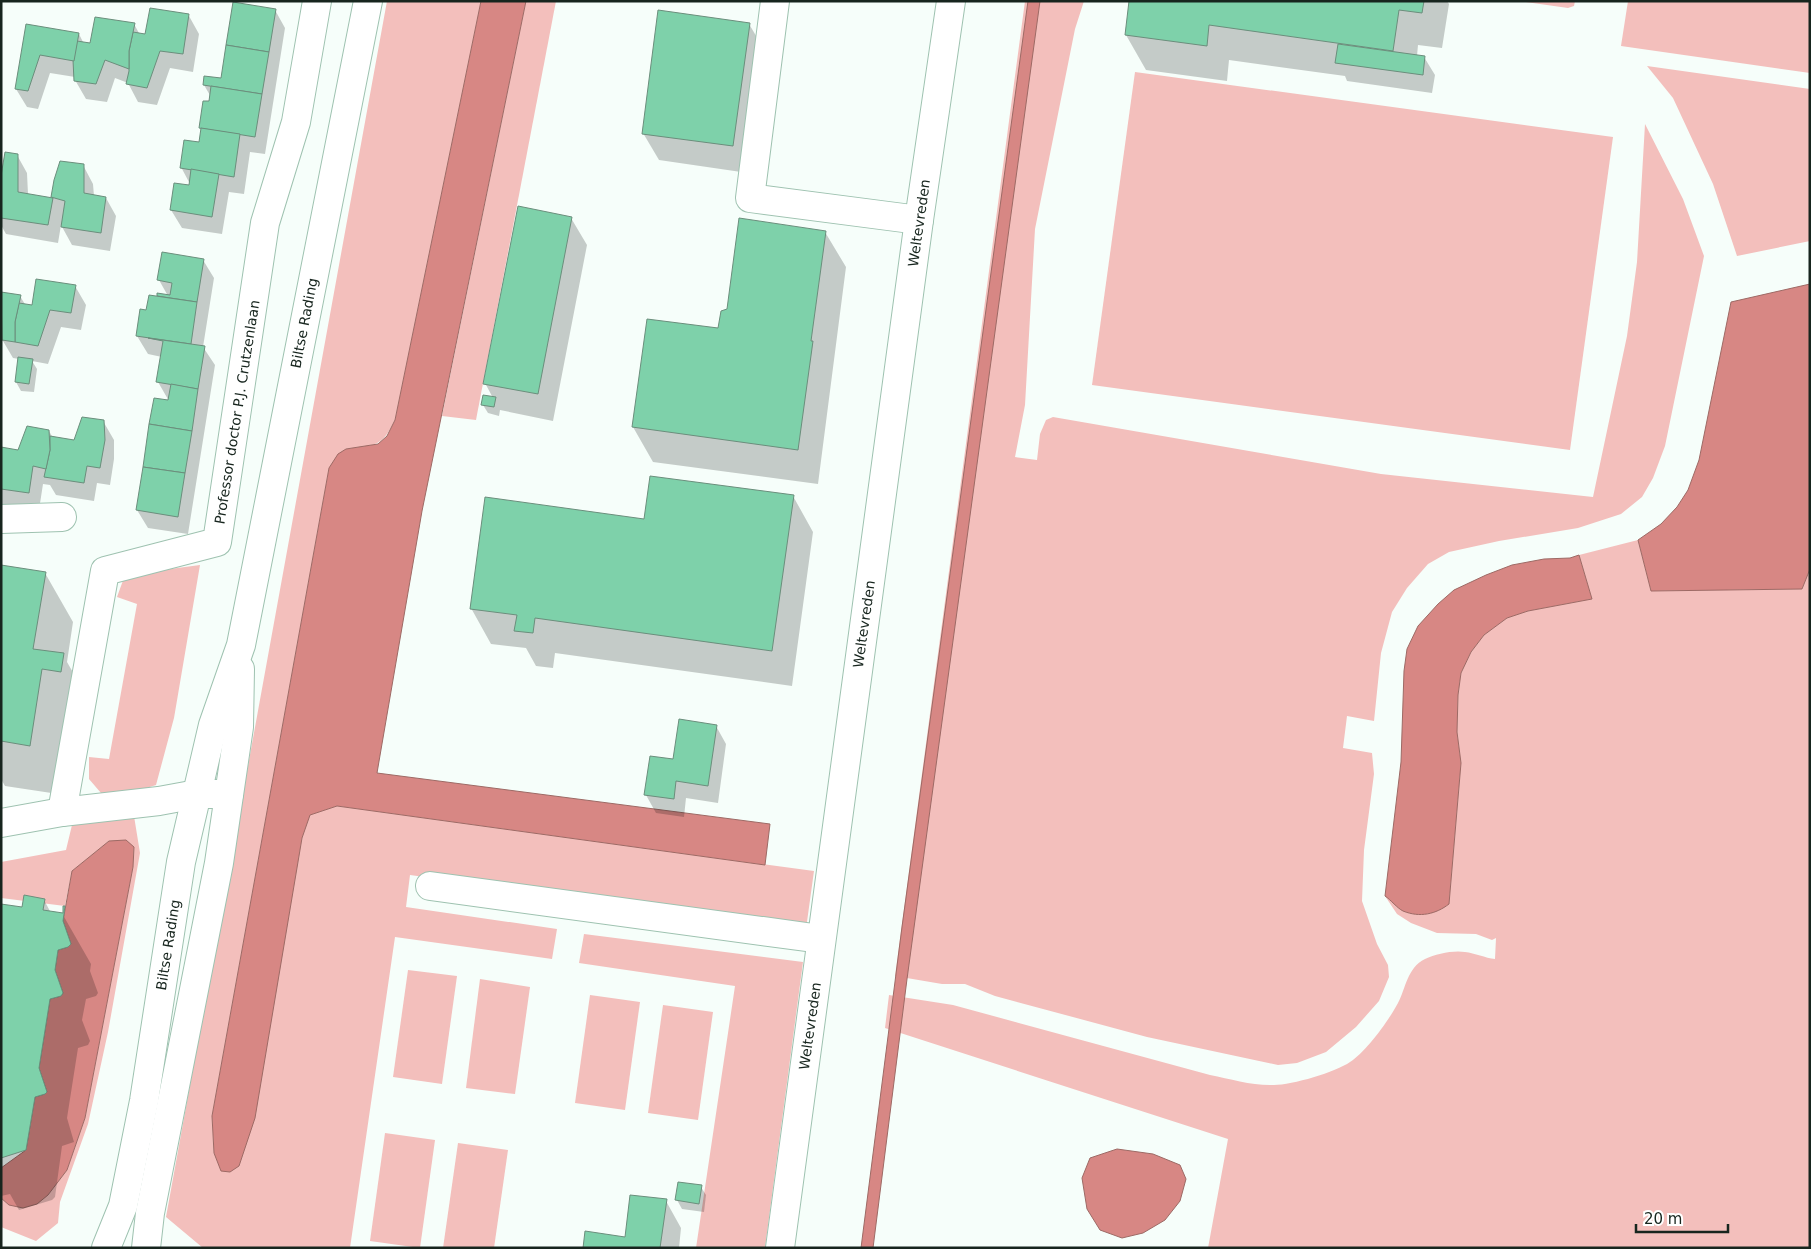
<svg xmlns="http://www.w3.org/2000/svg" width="1811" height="1249" font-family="'DejaVu Sans',sans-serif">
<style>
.green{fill:#f3bfbc}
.water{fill:#d78784;stroke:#9d6a65}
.shadow{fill:#0003}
.building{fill:#7ed1aa;stroke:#6b8e7c}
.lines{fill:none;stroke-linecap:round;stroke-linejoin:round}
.minor-casing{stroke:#9ec2b0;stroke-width:30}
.major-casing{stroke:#9ec2b0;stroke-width:30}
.minor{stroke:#fff;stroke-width:28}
.major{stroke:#fff;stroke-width:28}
.labels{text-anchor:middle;stroke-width:4;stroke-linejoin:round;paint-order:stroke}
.street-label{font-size:14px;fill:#17251e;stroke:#fff}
</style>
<rect width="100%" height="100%" fill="#f6fefa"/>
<g class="green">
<path d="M387 1H481L395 420C381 449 375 444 346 449L329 468 212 1116 214 1154 239 1166 244 1148 302 838 309 815 337 806 814 871 806 929 410 875 406 907 557 929 552 959 395 937 350 1248H203L166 1217Z"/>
<path d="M526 1H556L476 420 442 416Z"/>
<path d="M1025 1H1084L1075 29 1035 229 1025 405 1015 457 1037 460 1040 434 1046 420 1053 417 1381 474 1593 497 1627 336 1637 262 1645 124 1683 199 1704 256 1665 446 1653 478 1642 497 1621 514 1578 528 1499 541 1449 552 1428 564 1407 588 1392 612 1381 653 1374 721 1347 716 1343 748 1372 753 1374 774 1364 850 1362 901 1377 944 1388 965 1389 977 1379 1001 1356 1027 1326 1052 1297 1063 1278 1065 1147 1037 995 996 965 984H942L895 976Z"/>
<path d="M1519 1H1575L1574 6 1568 8Z"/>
<path d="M1628 1H1810V73L1621 46Z"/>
<path d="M1647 66 1810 89V241L1737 256 1713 184 1673 98Z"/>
<path d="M1135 72 1613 137 1570 450 1092 385Z"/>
<path d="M1638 540 1651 591 1802 589 1810 569V1248H1208L1228 1139 885 1028 889 995 953 1005 1210 1075C1231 1079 1253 1086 1274 1085 1292 1085 1336 1072 1350 1062 1366 1052 1389 1020 1398 1003 1406 988 1407 968 1425 959 1436 954 1453 950 1465 952 1475 953 1485 958 1495 959L1496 938 1492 940 1476 934 1437 933 1411 923 1397 914 1385 896 1449 904 1461 763 1457 732 1458 695 1461 673 1471 652 1484 635 1507 618 1528 611 1592 599 1579 555Z"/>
<path d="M200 565 174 718 156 785 134 792 101 793 89 779V757L109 759 137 604 117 597 125 575Z"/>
<path d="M134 816 140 853 108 1032 88 1124 60 1202 58 1223 36 1241 1 1227V1198L9 1205 48 1195 67 1170 85 1118 133 867 134 847 109 841 72 871 65 906 1 898V862L66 850 72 825Z"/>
<path d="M584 934 803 962 765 1248H696L735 986 579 963Z"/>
<path d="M408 970 457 976 442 1084 393 1077Z"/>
<path d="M480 979 530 987 515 1094 466 1088Z"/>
<path d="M590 995 640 1002 625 1110 575 1103Z"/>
<path d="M663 1005 713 1012 698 1120 648 1113Z"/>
<path d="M385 1133 435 1140 420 1248 370 1241Z"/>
<path d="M458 1143 508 1150 494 1248H443Z"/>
</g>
<g class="water">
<path d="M481 1H526L422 511 377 773 770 824 765 865 337 806 310 815 302 838 255 1118 239 1166 230 1172 221 1171 214 1153 212 1116 329 468 338 454 346 449 378 444 387 436 395 420Z"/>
<path d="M1028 1H1040L907 979 873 1248H861L902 927Z"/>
<path d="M1810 284V569L1802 589 1651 591 1638 540 1661 524 1677 507 1688 490 1699 460 1731 302Z"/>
<path d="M1579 555 1592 599 1528 611 1507 618 1484 635 1471 652 1461 673 1458 695 1457 732 1461 763 1449 904C1436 914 1420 918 1403 911 1397 908 1391 900 1385 896L1401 762 1404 671 1407 649 1418 626 1438 604 1454 590 1486 575 1512 565 1544 559 1570 558Z"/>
<path d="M126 840 134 847 133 867 85 1118 67 1170 48 1195 37 1204 23 1208 9 1205 1 1198V1168L26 1150 35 1097 45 1094 47 1092 39 1068 50 999 61 996 63 993 55 970 58 950 68 947 71 944 63 921 72 871 109 841Z"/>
<path d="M1117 1149 1153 1154 1180 1165 1186 1179 1180 1201 1165 1220 1143 1233 1122 1238 1100 1230 1087 1209 1082 1178 1090 1158Z"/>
</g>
<g class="shadow">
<path d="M1131 1H1447L1449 4 1442 48 1418 45 1417 56 1424 57 1435 75 1432 93 1347 81 1345 76 1229 60 1227 81 1146 70 1126 35Z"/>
<path d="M275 10 285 28 265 154 250 152 244 194 229 192 222 234 182 228 171 210 190 186V184L181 167 200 143 202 130 200 127 211 97 204 85 205 77 222 80Z"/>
<path d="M189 16 199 34 193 72 170 68 157 105 138 102 128 83 115 78 107 102 86 99 75 80V77L50 73 38 109 27 107 16 89 27 26 79 34 84 44 91 45 134 24 140 35 146 36Z"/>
<path d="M749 24 765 51 748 173 659 160 643 133Z"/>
<path d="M17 155 27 173 28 194 52 199 55 180 83 165 93 184 94 196 106 198 116 216 110 251 72 245 61 225 58 243 6 234 1 225V184Z"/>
<path d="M571 218 587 245 553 421 500 410 499 416 488 413 483 405 493 398 485 383Z"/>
<path d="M825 232 846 267 818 484 653 462 633 427 719 330 728 310Z"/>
<path d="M203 260 214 278 203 347 215 365 188 534 148 528 137 510 169 401 158 382 162 357 148 354 137 336 147 311 158 294 168 296 159 280Z"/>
<path d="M75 286 86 305 81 330 61 327 48 364 32 361 37 369 34 392 21 391 16 382 19 359 13 358 3 341H1V293L20 296 26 306 33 307Z"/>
<path d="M103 421 114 440V459L110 485 97 483 94 501 56 495 50 485 43 484 39 510 1 504V448L19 451 49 431 53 438 75 441Z"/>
<path d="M793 496 813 532 792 686 555 653 553 668 536 666 526 648 491 644 471 608 645 521Z"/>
<path d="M1 566 45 573 73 622 67 662 91 704 58 794 5 786 1 779Z"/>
<path d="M716 726 726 744 718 803 686 798 684 817 656 813 646 795 674 760Z"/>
<path d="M44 900 51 913 63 915 91 964 90 971 98 993 96 996 86 999 82 1020 90 1041 88 1045 78 1048 67 1118 74 1142 62 1146 55 1197 52 1200 19 1210 10 1194 1 1196V905L23 908Z"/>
<path d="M701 1187 706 1195 704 1212 682 1209 677 1200Z"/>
<path d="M666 1201 681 1228 679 1248H584L626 1238Z"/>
</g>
<g class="building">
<path d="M1129 1H1424L1422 13 1399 10 1393 51 1209 25 1207 46 1125 35Z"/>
<path d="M233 2 276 9 269 52 226 45Z"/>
<path d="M150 8 189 14 183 54 160 51 147 88 126 84 129 71V51L133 32 145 34Z"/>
<path d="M658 10 750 23 733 146 642 134Z"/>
<path d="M95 17 135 23 129 51V69L105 60 96 84 74 81 73 60 77 41 90 43Z"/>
<path d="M26 24 79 33 74 61 40 55 28 91 15 89Z"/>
<path d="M1338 44 1425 56 1423 75 1335 63Z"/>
<path d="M226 45 269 52 262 94 203 85 204 76 221 78Z"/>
<path d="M211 86 262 94 255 137 199 128 203 101H209Z"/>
<path d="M201 128 240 134 234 177 180 168 184 140 199 142Z"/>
<path d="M5 152 18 154V192L53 198 48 225 1 218V176Z"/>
<path d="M60 161 84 164V193L106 197 101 233 61 227 65 201 51 197 54 180Z"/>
<path d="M191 169 219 174 212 217 170 210 174 183 189 185Z"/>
<path d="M518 206 572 217 538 394 483 384Z"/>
<path d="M739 218 826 231 811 341H813L798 450 632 427 647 319 718 328 721 311 727 309Z"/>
<path d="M162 252 204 259 197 302 157 296V293L170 295 172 283 157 280Z"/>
<path d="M36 279 76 285 71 313 50 310 38 346 15 342V322L19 303 32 305Z"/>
<path d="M1 292 21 295 15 322V342L2 340Z"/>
<path d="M149 295 197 302 191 344 136 336 140 309 146 310Z"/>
<path d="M148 338 205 346 198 389 156 382 163 341Z"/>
<path d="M18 357 33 359 29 384 15 382Z"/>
<path d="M171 384 198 389 192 431 149 424 154 398 168 400Z"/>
<path d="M483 395 496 397 494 407 481 405Z"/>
<path d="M82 417 104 420 105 440 100 468 87 466 84 483 44 477 50 450V436L74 440Z"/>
<path d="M149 424 192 431 185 473 143 467Z"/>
<path d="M27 426 49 430 50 450 46 469 33 466 29 493 1 489V447L18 450Z"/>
<path d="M143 467 185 473 178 517 136 510Z"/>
<path d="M650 476 794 495 772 651 535 618 533 633 514 631 517 615 470 609 485 497 644 519Z"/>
<path d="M1 565 46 572 33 649 64 653 61 672 42 669 30 746 1 741Z"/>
<path d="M679 719 717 725 708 786 676 781 674 799 644 795 650 756 673 759Z"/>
<path d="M24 895 45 899 43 910 63 913V906H65L63 921 71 944 68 947 58 950 55 970 63 993 61 996 50 999 39 1068 47 1092 45 1094 35 1097 26 1150 1 1158V904L22 907Z"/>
<path d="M678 1182 702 1185 699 1204 675 1200Z"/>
<path d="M630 1195 667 1199 660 1248H583L585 1231 625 1237Z"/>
</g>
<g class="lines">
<g class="minor-casing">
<g id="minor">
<path d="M775 1 750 198 919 220"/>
<path d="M1 519 62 517"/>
<path d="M229 794H197L159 801 62 812 105 571 217 542 265 223 296 122 317 1"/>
<path d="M1 823 62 812"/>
<path d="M430 886 821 939"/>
<path d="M780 1248 919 220 951 1"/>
</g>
</g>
<g class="major-casing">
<g id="major">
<path d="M106 1248 123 1206 144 1101 181 862 213 725 241 645 368 1"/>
<path d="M146 1248 150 1213 219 863 239 727 240 669"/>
</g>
</g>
<use href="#minor" class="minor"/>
<use href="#major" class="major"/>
</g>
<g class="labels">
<g class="street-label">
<text transform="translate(919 223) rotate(-82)" y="5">Weltevreden</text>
<text transform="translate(304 323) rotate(-79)" y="5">Biltse Rading</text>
<text transform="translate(237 412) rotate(-81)" y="5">Professor doctor P.J. Crutzenlaan</text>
<text transform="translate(864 624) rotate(-82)" y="5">Weltevreden</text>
<text transform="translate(168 945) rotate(-81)" y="5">Biltse Rading</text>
<text transform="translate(810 1026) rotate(-82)" y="5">Weltevreden</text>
</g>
</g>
<rect width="1811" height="1249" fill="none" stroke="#17251e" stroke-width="5"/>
<path d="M1636 1224v8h92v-8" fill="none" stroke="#17251e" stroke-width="2.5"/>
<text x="1644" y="1224" font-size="15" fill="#17251e" stroke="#ffffff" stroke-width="4" paint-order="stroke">20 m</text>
</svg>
